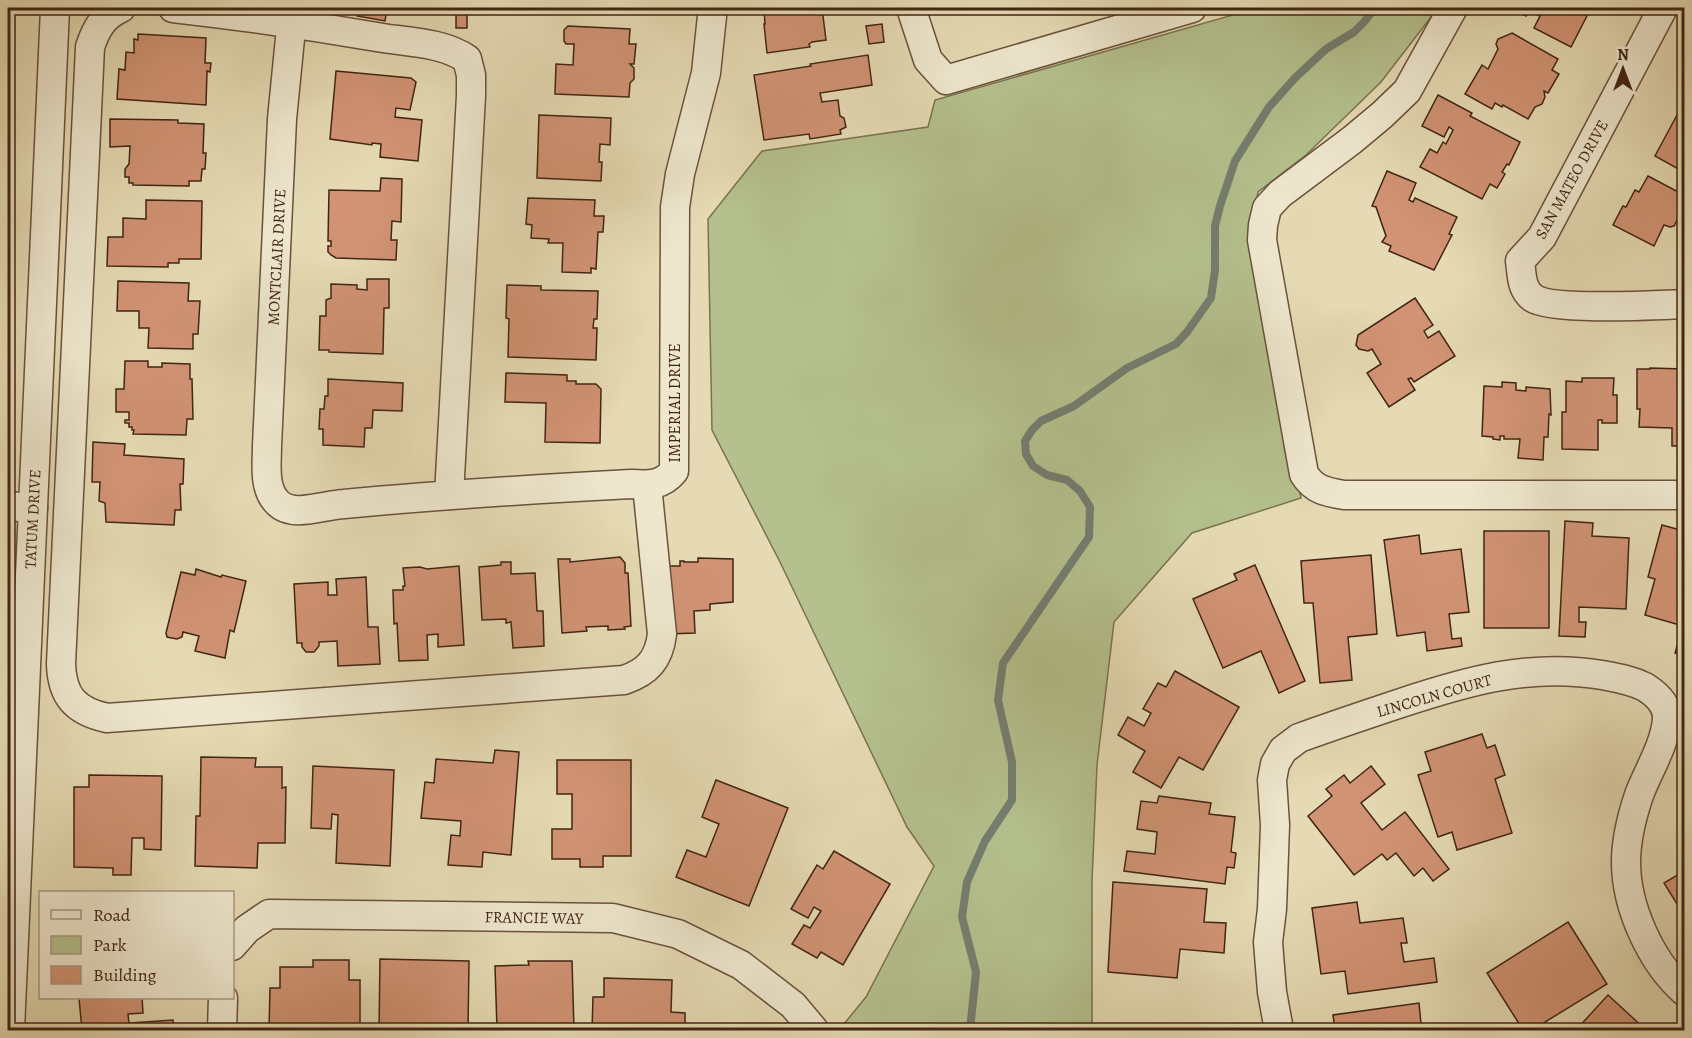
<svg xmlns="http://www.w3.org/2000/svg" width="1692" height="1038" font-family="Alegreya,serif">
<style>
.green{fill:#b4c08d;stroke:#7a7250;stroke-width:1.5}
.lines{fill:none;stroke-linecap:round;stroke-linejoin:round}
.stream{stroke:#747e70;stroke-width:8}
.building{fill:#d19374;stroke:#412514;stroke-width:1.5}
.minor-casing{stroke:#6a523c;stroke-width:31}
.minor{stroke:#eee7ce;stroke-width:28}
.labels{text-anchor:middle;stroke-width:4.5;stroke-linejoin:round;paint-order:stroke}
.street-label{font-size:16px;fill:#412514;stroke:#eee7ce}
</style>
<rect width="100%" height="100%" fill="#e5dab3"/>
<filter id="stains"><feTurbulence type="fractalNoise" baseFrequency=".00333" numOctaves="4"/><feColorMatrix values="0 0 0 0 .2 0 0 0 0 .09 0 0 0 0 .02 0 0 0 .5 -.17"/></filter>
<radialGradient id="worn" r=".72"><stop offset=".6" stop-color="#630" stop-opacity="0"/><stop offset="1" stop-color="#630" stop-opacity=".3"/></radialGradient>
<path class="green" d="M1242 8H1438L1381 82 1306 155 1258 192 1250 237 1301 498 1192 533 1114 622 1097 765 1092 881V1030H839L866 997 934 866 907 827 780 562 712 430 708 219 762 151 928 127 935 100 1240 13Z"/>
<g class="lines">
<path class="stream" d="M970 1030 976 972 962 917 967 882 985 841 1012 800V762L998 700 1003 663 1089 537 1090 507 1080 491 1067 480 1047 475 1033 466 1026 454 1025 441 1032 430 1041 421 1074 406 1127 368 1176 344 1187 332 1211 298 1215 270V226L1220 206 1235 161 1269 107 1295 78 1326 49 1354 32 1364 22 1375 8"/>
</g>
<g class="building">
<path d="M359 8H390V10L387 9 385 21 357 16Z"/>
<path d="M764 8H822L826 40 812 42 809 44 810 47 767 53 764 24H765Z"/>
<path d="M1522 8H1591L1571 47 1534 28 1540 16 1529 11 1526 16 1519 13Z"/>
<path d="M467 13V28H456V14Z"/>
<path d="M882 24 884 42 869 44 866 26Z"/>
<path d="M568 26 630 29 629 44H636L634 64H630L634 68V79L630 83 629 97 555 94 556 64 573 65 574 44H566L564 41V30Z"/>
<path d="M1512 33 1558 59 1552 70 1559 74 1548 93 1544 91 1545 97 1542 104 1535 107 1528 119 1503 105 1502 107 1495 103 1492 109 1465 94 1482 65 1488 69 1498 49 1496 44 1498 39Z"/>
<path d="M138 34 206 38 205 63H211L210 72 207 71 206 105 117 99 119 69 125 70 126 52 134 53V39L138 40Z"/>
<path d="M868 55 872 85 820 93 822 102 838 100 840 116 844 118 846 127 840 130 841 134 810 139 809 134 764 140 754 75 811 66 810 64Z"/>
<path d="M336 71 411 78 416 82 410 110 396 108 395 117 422 120 418 161 380 157 381 144 372 143V145L330 139Z"/>
<path d="M1438 95 1472 113 1470 116 1520 142 1509 165 1507 164 1502 172 1505 174 1497 188 1490 184 1482 199 1420 167 1430 149 1437 153 1443 142 1446 144 1453 130 1449 127 1444 137 1422 126Z"/>
<path d="M1684 102V162L1680 170 1655 156Z"/>
<path d="M539 115 611 118 610 145 600 144 599 162H602L601 181 537 178Z"/>
<path d="M110 119 178 120V123L204 124 203 153H206L205 169H202L201 181H189V186L133 185V183H129V177H125V169L129 164 130 146 110 147Z"/>
<path d="M1387 171 1416 183 1409 200 1413 202 1415 198 1457 217 1449 234 1452 235 1434 270 1389 251 1391 246 1382 242 1386 236 1376 207 1372 206Z"/>
<path d="M1648 176 1684 195V220L1679 217 1674 226 1670 227 1664 225 1654 246 1613 225 1623 206 1626 207 1635 190 1639 192Z"/>
<path d="M381 178 402 179 401 222 392 221 391 240H397L396 260 336 258 331 255 328 252V246H331V241H328L329 190 380 191Z"/>
<path d="M528 198 595 200 594 216H604L603 232H598L596 269 591 268V273L562 272 563 243H548L549 239 531 238 532 225 526 224Z"/>
<path d="M146 200 202 201 201 259H179V263H168V267L107 266 108 237H123V218L146 219Z"/>
<path d="M367 279H389V308H384L383 354 329 352V350H319L320 316H326V300L331 298V284L357 285V289L367 290Z"/>
<path d="M118 281 189 283 188 301H200L198 334H193V349L148 348 149 328H139V311H117Z"/>
<path d="M507 285 541 286V290L598 291 597 319H594L593 328H597L596 360 508 357 509 319 506 318Z"/>
<path d="M1415 298 1433 325 1424 331 1428 338 1439 331 1455 356 1414 382 1411 378 1408 379 1415 390 1389 407 1367 373 1381 364 1372 349 1368 351 1359 349 1356 345 1358 335Z"/>
<path d="M125 361H148V367H162V363L190 364V379H192L193 419H187L186 435 133 434 134 430H132V427H129V423H125V420H129V412H116V389H124Z"/>
<path d="M1650 368 1684 369V446H1672V428L1639 427 1640 409H1637V369H1650Z"/>
<path d="M506 373 567 375V381H576V384H596L601 389 600 443 545 442 546 403 505 402Z"/>
<path d="M1582 378H1614L1613 395H1617V423H1602V420H1598V450L1562 449V412H1566V381L1582 382Z"/>
<path d="M328 379 403 383 402 411 373 410 372 428H365L364 447 323 445V429H319L320 409H324L325 396H328Z"/>
<path d="M1502 382 1516 383V390L1526 391V387L1550 389 1551 415 1549 414 1548 437H1544L1543 460 1518 458 1520 439H1504V436H1500V440L1493 439V437L1482 436 1484 386 1502 387Z"/>
<path d="M93 442 125 444 124 455 184 459 183 484H180L181 510H175L174 525 106 522 105 503 99 501 100 482H92Z"/>
<path d="M1565 521 1593 523 1592 536 1629 538 1626 609 1579 607V622H1586L1585 637 1559 636Z"/>
<path d="M1662 525 1684 531 1679 547 1684 548V656L1675 653 1683 626 1645 615 1655 579 1648 577Z"/>
<rect x="1484" y="531" width="65" height="97"/>
<path d="M1419 535 1421 554 1461 549 1469 612 1449 614 1452 639 1461 638 1462 646 1427 651 1425 632 1397 636 1384 540Z"/>
<path d="M1371 555 1377 634 1348 637 1352 680 1320 683 1313 603H1304L1301 561Z"/>
<path d="M620 557 625 563V573H628L631 626 624 627 625 629 608 630V626L586 627 587 631 562 633 558 559H570V562Z"/>
<path d="M698 558 733 559V602L710 604V610L694 611 695 633 667 634 664 566H680V561H684V562H698Z"/>
<path d="M501 562H511V574L535 573 537 611H543L544 646 513 648 511 622 506 623V619L482 620 479 567 501 565Z"/>
<path d="M1255 565 1305 681 1279 693 1261 651 1223 668 1193 599 1237 580 1234 574Z"/>
<path d="M459 566 464 645 438 647V634L427 635 428 660 399 661 397 623 394 624 393 590H403V586H405L403 568 420 567 427 569Z"/>
<path d="M196 569 221 577 222 575 246 581 234 632 230 630 225 658 195 651 199 636 183 632 182 637 177 639 167 637 166 633 181 572 195 575Z"/>
<path d="M366 577 368 627H378L380 664 338 666 337 641 319 642V646L314 652H306L302 647V643H297L294 584 328 582V595H337L336 579Z"/>
<path d="M1175 671 1239 707 1203 770 1179 757 1161 788 1133 772 1145 751 1118 735 1128 717 1144 726 1151 713 1143 709 1158 683 1166 687Z"/>
<path d="M1482 734 1487 748 1495 745 1505 775 1495 779 1512 833 1457 850 1452 832 1438 837 1418 775 1431 771 1425 752Z"/>
<path d="M495 750 519 752 511 855 483 852 482 867 448 865 451 835 460 836 461 821 421 818 425 782 434 783 436 759 493 763Z"/>
<path d="M201 757 256 758 255 767H282V788L286 787 285 843H258L257 868 195 866 196 816H200Z"/>
<path d="M557 760H631V856H603V867H580V859H552V829H572V794H557Z"/>
<path d="M313 766 394 770 390 866 336 863 338 815 332 814 331 829 311 828Z"/>
<path d="M1371 766 1385 784 1361 803 1382 830 1405 812 1449 869 1433 881 1423 868 1414 876 1396 853 1387 860 1382 854 1354 875 1308 816 1332 796 1326 789 1344 775 1350 783Z"/>
<path d="M89 775 162 776 161 850 144 849V838H132L131 875H113V868L74 867V787H89Z"/>
<path d="M716 780 788 808 749 906 676 877 687 850 706 857 719 824 702 817Z"/>
<path d="M1159 796 1211 803 1209 814 1235 817 1231 852 1236 853 1234 868 1227 867 1225 884 1124 871 1127 851 1155 854 1157 832 1137 829 1141 801 1157 803Z"/>
<path d="M834 851 890 884 843 965 821 952 817 958 792 944 804 925 810 928 821 911 814 907 808 918 791 909 817 865 823 869Z"/>
<path d="M1684 871V906L1680 909 1664 883Z"/>
<path d="M1113 882 1207 889 1204 922 1226 923 1224 953 1180 949 1177 978 1108 972Z"/>
<path d="M1357 902 1360 923 1403 918 1407 943H1401L1404 962 1434 958 1437 982 1348 994 1345 971 1321 974 1312 908Z"/>
<path d="M1568 922 1607 984 1532 1030H1523L1487 973Z"/>
<path d="M380 959 469 961 468 1030H379Z"/>
<path d="M313 960H349V980H360V1030H269L270 988H280V967H313Z"/>
<path d="M528 961H572L574 1030H480V1029H497L495 966 529 965Z"/>
<path d="M604 978 672 980 671 1012 685 1013V1030H592L593 997H604Z"/>
<path d="M1608 995 1646 1030H1576Z"/>
<path d="M79 998H142L143 1013 128 1014 129 1023 173 1020 174 1030H82Z"/>
<path d="M1419 1003 1421 1024 1414 1025V1030H1335L1333 1015Z"/>
</g>
<g class="lines">
<g class="minor-casing">
<g id="minor">
<path d="M121 8C103 16 96 29 90 47L61 664C62 696 75 711 107 718L624 680C648 672 659 659 662 634L647 485"/>
<path d="M173 8C243 16 313 26 383 38 410 42 444 43 467 59L471 75V96L449 495"/>
<path d="M293 8 282 119 267 446C267 464 263 489 278 503 293 518 324 505 344 504 439 495 535 489 631 484 649 485 662 486 674 471L675 207 680 174 706 73 712 16 711 8"/>
<path d="M911 8 928 60 946 80 1192 8"/>
<path d="M1453 8 1407 91 1382 115 1352 140 1280 194 1267 208 1263 225 1262 240 1304 474C1314 490 1326 492 1344 495H1684"/>
<path d="M1663 8 1542 237 1520 261C1522 275 1521 289 1533 298 1552 311 1657 305 1684 304"/>
<path d="M8 506 33 508"/>
<path d="M232 946 247 929 269 914 613 918 678 934 741 965 793 1005 814 1030"/>
<path d="M10 1030 55 8"/>
<path d="M222 1030 223 998"/>
<path d="M1279 1030 1272 992 1268 942 1272 909 1275 825 1272 780 1275 764 1283 750 1299 738C1332 726 1365 715 1398 704 1467 681 1529 663 1602 675 1618 678 1631 680 1645 687 1656 694 1668 704 1667 719 1665 745 1648 771 1639 795 1632 816 1626 840 1626 862 1626 907 1651 962 1684 991"/>
</g>
</g>
<use href="#minor" class="minor"/>
</g>
<g class="labels">
<g class="street-label">
<text transform="translate(1571 179) rotate(-61)" y="6">SAN MATEO DRIVE</text>
<text transform="translate(276 257) rotate(-87)" y="6">MONTCLAIR DRIVE</text>
<text transform="translate(674 403) rotate(-90)" y="6">IMPERIAL DRIVE</text>
<text transform="translate(32 519) rotate(-87)" y="6">TATUM DRIVE</text>
<text transform="translate(1434 695) rotate(-16)" y="6">LINCOLN COURT</text>
<text transform="translate(534 917) rotate(1)" y="6">FRANCIE WAY</text>
</g>
</g>
<rect width="1692" height="1038" fill="none" stroke="#e5dab3" stroke-width="30"/>
<rect x="9" y="9" width="1674" height="1020" fill="none" stroke="#412514" stroke-width="3"/>
<rect x="15" y="15" width="1662" height="1008" fill="none" stroke="#412514" stroke-width="1.5"/>
<rect x="39" y="891" width="195" height="108" fill="#eee7ce" stroke="#a99984" stroke-width="1.5"/>
<rect x="51" y="910" width="30" height="9" fill="#eee7ce" stroke="#a99984" stroke-width="1.5"/>
<text x="93" y="921" font-size="18" fill="#412514">Road</text>
<rect x="51" y="936" width="30" height="18" fill="#b4c08d" stroke="#a99984" stroke-width="1.5"/>
<text x="93" y="951" font-size="18" fill="#412514">Park</text>
<rect x="51" y="966" width="30" height="18" fill="#d19374" stroke="#a99984" stroke-width="1.5"/>
<text x="93" y="981" font-size="18" fill="#412514">Building</text>
<g transform="translate(1623 69)" stroke="#eee7ce" stroke-width="4.5" paint-order="stroke">
<path d="M0-4.5L10 22L0 15L-10 22Z" fill="#412514"/>
<text y="-9" font-size="16" font-weight="bold" text-anchor="middle" fill="#412514">N</text>
</g>
<rect width="100%" height="100%" filter="url(#stains)"/>
<rect width="100%" height="100%" fill="url(#worn)"/>
</svg>
